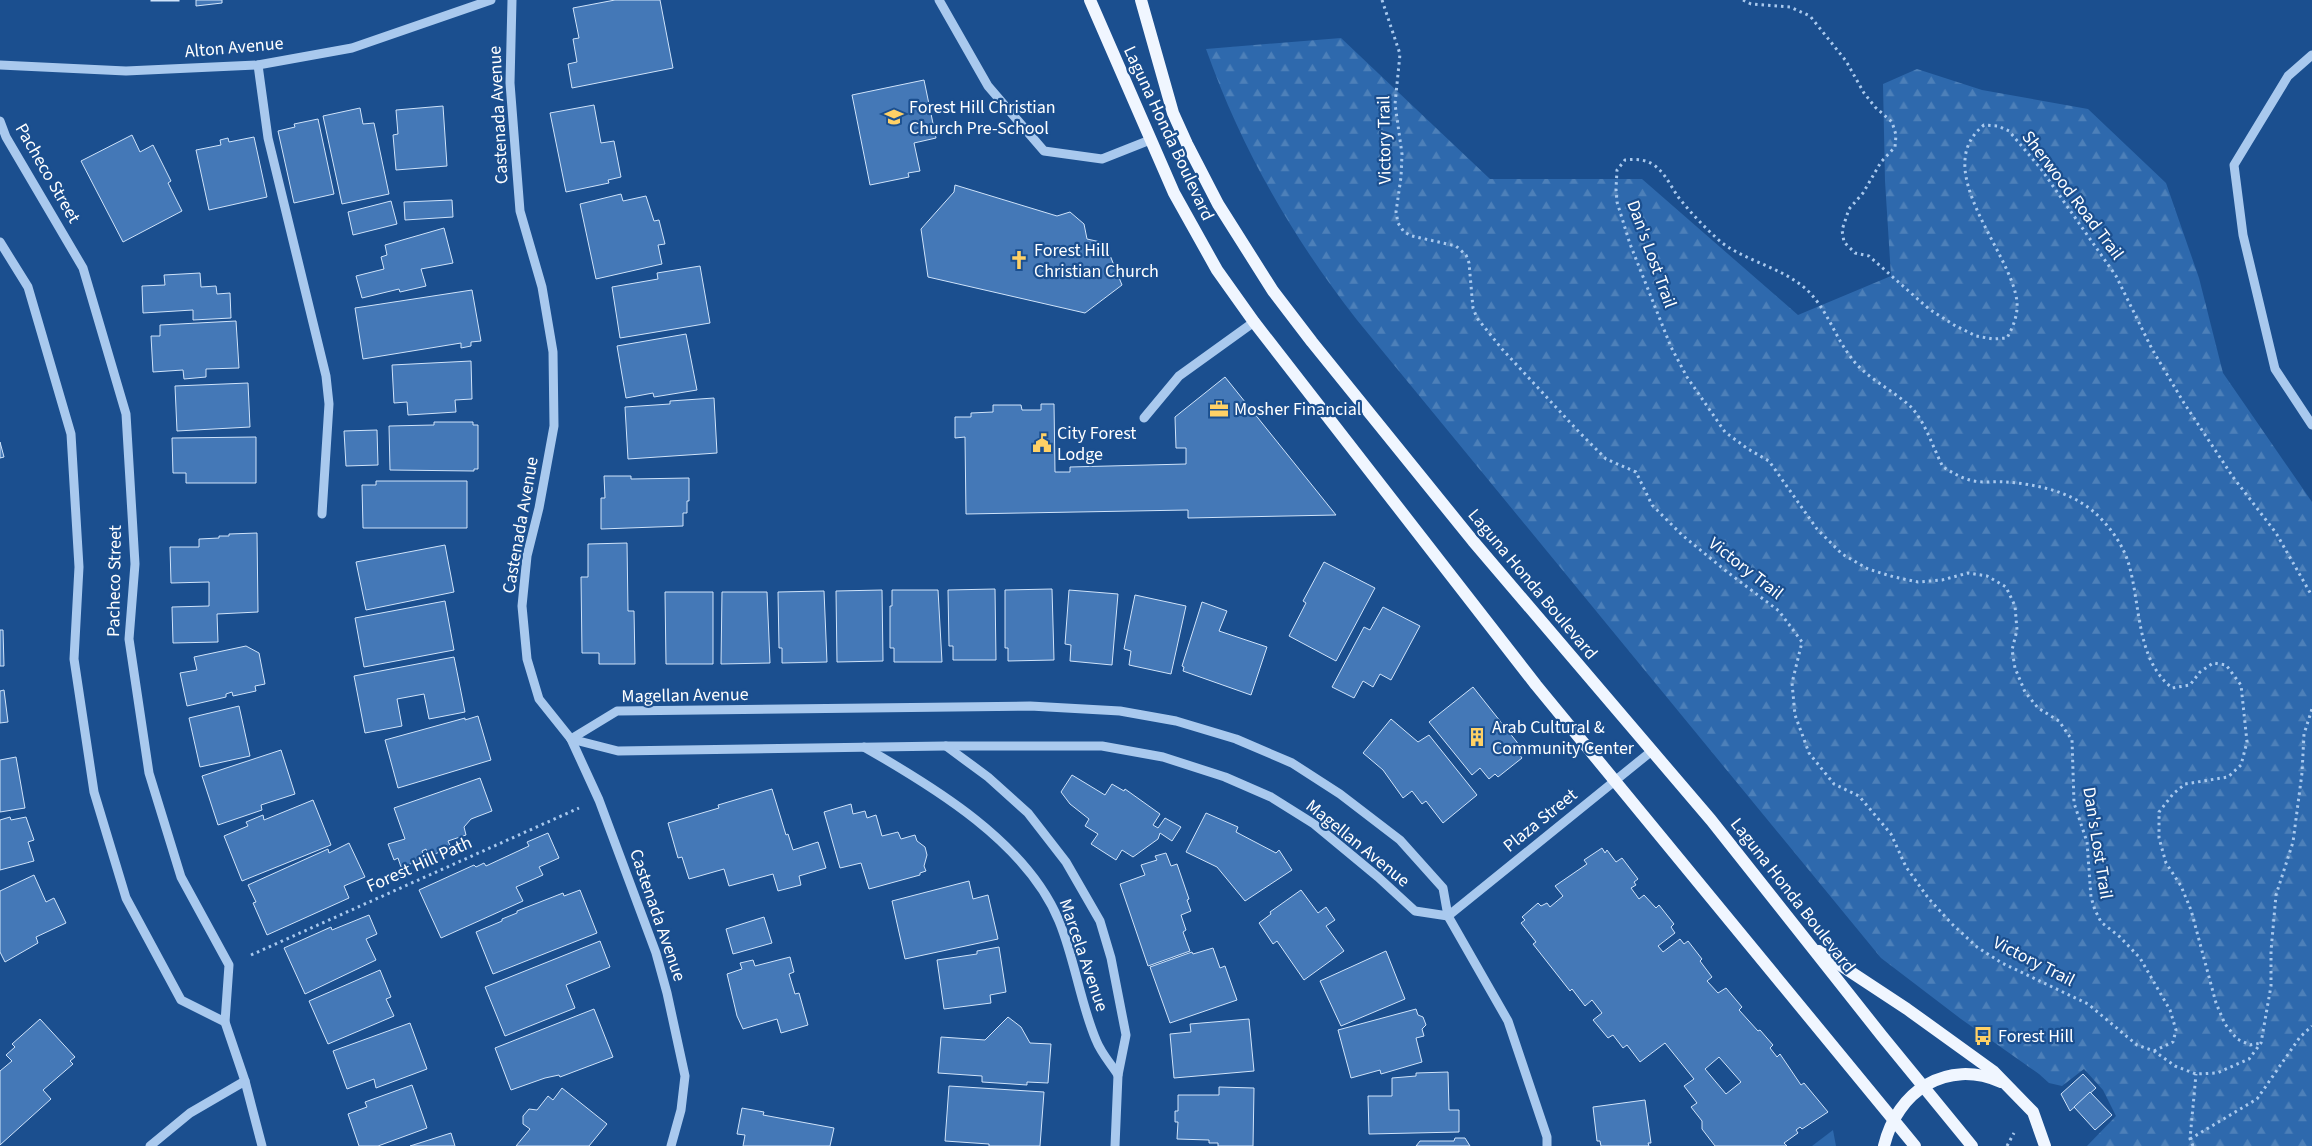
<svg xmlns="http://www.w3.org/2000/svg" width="2312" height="1146" font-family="'Source Sans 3',sans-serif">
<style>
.forest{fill:url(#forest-firs)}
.green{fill:#2e69ad}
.building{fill:#4478b7;stroke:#cfe3fa;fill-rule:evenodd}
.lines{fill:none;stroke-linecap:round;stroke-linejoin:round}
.path{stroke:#a9c9ee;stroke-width:3;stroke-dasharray:2.5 4;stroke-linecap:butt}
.minor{stroke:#a9c9ee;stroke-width:9}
.major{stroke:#f0f6ff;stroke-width:12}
.labels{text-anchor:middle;stroke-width:4.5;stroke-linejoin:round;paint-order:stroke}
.street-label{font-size:18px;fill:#fff;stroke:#1b4f8f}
.poi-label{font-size:18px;fill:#fff;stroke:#1b4f8f;text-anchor:start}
</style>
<defs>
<pattern id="forest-firs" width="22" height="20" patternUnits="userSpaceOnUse" patternTransform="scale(1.25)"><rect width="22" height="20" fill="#2e69ad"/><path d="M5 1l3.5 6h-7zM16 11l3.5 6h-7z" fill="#4d80b9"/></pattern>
</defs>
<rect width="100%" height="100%" fill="#1b4f8f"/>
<path class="forest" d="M1341 38 1490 179H1642L1798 315 1891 276 1885 181 1883 84 1917 69 1982 90 2088 109 2166 183 2199 278 2223 373 2312 502V1146H2087L2116 1116 2103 1090 2084 1069 2062 1086 2049 1083 2039 1074 1961 1019 1881 958 1357 320C1292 237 1241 148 1206 49Z"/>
<path class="green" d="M1833 1130 1836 1146H1812Z"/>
<g class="building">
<rect x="151" y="0" width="28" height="1"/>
<path d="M196 0H222V3L196 6Z"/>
<path d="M615 0H660L673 68 572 88 568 64 577 62 573 39 579 38 573 8Z"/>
<path d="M924 80 936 138 914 143 920 171 908 173 909 177 870 185 852 95Z"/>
<path d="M594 105 601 143 614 141 621 177 608 180 609 183 566 192 550 113Z"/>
<path d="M443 106 447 166 396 170 393 135 398 134 396 110Z"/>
<path d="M360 108 363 124 374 123 389 194 342 204 323 116Z"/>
<path d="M318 119 334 194 294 203 278 131 295 127 294 124Z"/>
<path d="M132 135 140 152 153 145 171 181 168 183 182 211 123 242 81 161Z"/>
<path d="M254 137 267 197 209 210 196 150 221 145 220 140 228 138 229 142Z"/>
<path d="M955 185 1057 216 1070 212 1084 224 1087 239 1105 243 1122 285 1085 313 928 277 921 229 954 192Z"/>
<path d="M621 194 623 201 646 196 654 221 659 220 665 244 658 245 662 264 596 279 580 204Z"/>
<path d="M452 200 453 217 405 220 404 202Z"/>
<path d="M391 201 397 224 353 235 348 212Z"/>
<path d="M444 228 453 263 421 269 426 286 400 292 399 289 362 298 356 276 384 269 381 257 387 255 385 245Z"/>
<path d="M700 266 710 323 620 338 612 287 658 279 657 273Z"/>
<path d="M200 273 201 287 216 286 217 294 230 293 231 318 193 320V310L143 313 142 286 165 285 164 275Z"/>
<path d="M472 290 481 341 471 342V346L461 348V343L363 359 355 308Z"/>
<path d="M236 321 239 368 206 369V377L184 379 183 370 153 372 151 336H160V325Z"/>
<path d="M686 334 697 390 654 397 653 393 626 398 617 346Z"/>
<path d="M471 361 472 399 455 400 456 412 408 415 407 402 394 403 392 365Z"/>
<path d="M1225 377 1336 515 1188 518V510L966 514 965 437 955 438V417H971V413L993 412V405H1021L1022 410H1041V404H1054L1055 472H1070V467L1186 464V448H1176L1175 417Z"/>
<path d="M248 383 250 427 177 431 175 386Z"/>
<path d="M714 398 717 453 628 459 625 407 670 404V401Z"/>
<path d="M434 422H473V425H478V469H474V471L390 470 389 426 434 425Z"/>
<path d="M377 430 378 465 346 466 344 431Z"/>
<path d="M256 437V483H186V473H173L172 438Z"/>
<path d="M0 442 4 457 0 458Z"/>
<path d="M604 476H631V479L689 478V501H687V513H683V526L601 529V498H605Z"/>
<path d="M376 481H467V528H363L362 485H376Z"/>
<path d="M257 533 258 612 217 614 218 642 173 643 172 607 209 606V582L171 583 170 547H199V539L219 538V536H229V534Z"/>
<path d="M627 543 628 611H634L635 664H599V653H582L581 577H588V544Z"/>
<path d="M445 545 454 592 366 610 356 562Z"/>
<path d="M1324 562 1375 588 1336 661 1289 636 1306 603 1303 601Z"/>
<path d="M995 589 996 660H953V646H949L948 590Z"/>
<path d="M1052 589 1054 660 1008 661V648H1005V590Z"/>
<path d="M882 590 883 661 837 662 836 591Z"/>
<path d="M892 590H938L942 662H894V648H890V606H892Z"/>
<path d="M1069 590 1118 594 1112 665 1070 661 1071 645 1065 644Z"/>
<path d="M824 591 827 662 782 663V648H779L778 592Z"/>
<path d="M665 592H713V664H666Z"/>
<path d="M722 592H767L770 663 721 664Z"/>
<path d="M1135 595 1186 606 1171 674 1129 665 1131 651 1124 649Z"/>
<path d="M445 601 454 650 364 667 355 618Z"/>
<path d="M1202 602 1227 611 1219 631 1267 647 1251 695 1183 671 1184 667 1182 666Z"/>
<path d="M1383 607 1420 626 1391 680 1380 674 1373 687 1363 681 1354 698 1332 687 1364 627 1370 630Z"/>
<path d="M0 630H3L4 666H0Z"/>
<path d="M246 646 259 653 265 684 255 686 256 691 233 696 232 692 226 694V697L187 706 180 673 197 670 194 657Z"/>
<path d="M454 657 465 712 429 719 424 694 397 699 402 726 365 733 354 676Z"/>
<path d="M1473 687 1524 751 1519 754 1522 758 1498 777 1495 774 1489 779 1480 768 1472 775 1429 722Z"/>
<path d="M4 690 8 722 0 723V691Z"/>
<path d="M239 706 250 756 200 767 189 718Z"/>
<path d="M478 716 491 760 398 788 385 740 465 718V720Z"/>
<path d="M1391 719 1418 742 1429 735 1477 795 1443 823 1426 801 1422 804 1412 791 1403 798 1383 770 1363 753Z"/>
<path d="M281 750 295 794 261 805 262 810 218 825 202 776Z"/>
<path d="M16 757 25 808 0 812V760Z"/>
<path d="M1072 775 1105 795 1112 784 1124 791 1125 789 1160 814 1153 825 1158 828 1165 818 1181 827 1172 841 1160 833 1158 839 1133 857 1122 850 1116 860 1091 844 1098 834 1085 826 1089 819 1070 804 1061 792Z"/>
<path d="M480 778 492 811 471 819 464 827 466 835 448 841 451 848 429 856 426 849 422 851 425 859 401 867 398 858 394 860 388 844 405 839 394 808Z"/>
<path d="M772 789 786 835 788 834 793 850 818 842 826 868 799 876 801 885 778 891 773 874 729 886 724 869 689 879 682 857 678 858 668 823 719 808 718 805Z"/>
<path d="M313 800 331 845 242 881 224 836 248 826 246 822 263 815 264 820Z"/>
<path d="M851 804 853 814 865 811 867 818 876 815 882 836 898 832 901 839 915 835 917 841 925 847 927 855 924 866 926 871 920 873V875L869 889 861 863 840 868 824 812Z"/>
<path d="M1206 813 1238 827 1236 832 1276 853 1279 850 1292 870 1245 901 1217 867 1186 852Z"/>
<path d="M10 817 11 820 26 817 34 840 28 842 34 861 0 870V820Z"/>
<path d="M548 833 559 858 539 867 543 875 516 887 523 901 441 938 419 890 474 865 476 867 484 863 486 866 529 846 527 842Z"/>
<path d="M349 843 365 877 344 886 349 898 267 935 253 903 256 902 248 885 328 849 329 853Z"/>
<path d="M1602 848 1605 853 1607 850 1616 862 1622 858 1638 879 1634 882 1636 885 1631 888 1639 899 1644 895 1656 908 1659 905 1674 924 1671 927 1675 933 1658 946 1663 952 1680 939 1684 944 1688 941 1702 959 1700 961 1712 977 1707 981 1718 993 1726 988 1742 1007 1739 1010 1758 1031 1760 1030 1773 1045 1770 1048 1777 1057 1780 1054 1801 1085 1804 1083 1828 1112 1802 1129 1800 1127 1796 1130 1798 1133 1784 1143 1787 1146H1715L1702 1129V1121L1691 1107 1697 1103 1684 1086 1694 1079 1665 1043 1640 1062 1627 1045 1623 1048 1613 1035 1608 1038 1593 1020 1602 1013 1592 1000 1585 1006 1572 989 1570 991 1533 944 1536 942 1521 923 1525 920 1522 917 1538 903 1541 906 1547 903 1550 907 1563 896 1555 886 1587 864 1584 860ZM1719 1057 1741 1082 1726 1094 1705 1069Z"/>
<path d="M1166 853 1171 866 1177 864 1189 899 1187 900 1191 911 1181 915 1186 930 1183 932 1190 951 1148 966 1120 884 1145 875 1141 865 1157 860 1155 856Z"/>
<path d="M34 875 46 902 54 898 66 923 36 937 38 943 5 962 0 952V891Z"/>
<path d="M969 881 973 899 988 895 998 939 905 959 892 901Z"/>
<path d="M580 890 597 933 493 974 476 932 502 921V919L517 913V911L563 893 564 896Z"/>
<path d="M1301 890 1318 913 1326 907 1335 920 1326 926 1344 951 1304 980 1277 941 1273 944 1259 923 1271 914 1270 912Z"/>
<path d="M369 915 377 934 366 939 376 960 305 994 284 948 331 927 332 930Z"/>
<path d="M764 917 772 943 733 954 726 929Z"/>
<path d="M600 941 610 967 566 985 575 1008 505 1036 485 987Z"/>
<path d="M999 947 1006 992 990 995 991 1003 944 1009 937 960 977 954V951Z"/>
<path d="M1213 948 1220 968 1225 966 1237 1000 1170 1023 1150 967 1192 952 1193 954Z"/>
<path d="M1386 951 1405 999 1341 1026 1320 981Z"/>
<path d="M790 957 794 972 789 974 795 994 799 993 808 1025 781 1033 777 1019 743 1029 737 1016 727 974 742 969 740 963 753 960 755 966Z"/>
<path d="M380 970 391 997 386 999 394 1016 328 1044 309 1001Z"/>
<path d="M594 1009 613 1057 560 1077 559 1075 545 1078 511 1090 495 1048Z"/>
<path d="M1416 1009 1418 1015 1423 1017 1426 1025 1422 1029 1424 1036 1416 1038 1422 1062 1381 1074 1380 1070 1351 1078 1338 1030Z"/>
<path d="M1008 1017 1021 1027 1030 1043 1051 1044 1048 1083 1027 1082V1085L982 1082V1076L938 1073 941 1037 985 1040Z"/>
<path d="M40 1019 75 1057 70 1061 73 1064 43 1090 51 1099 0 1145V1071L12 1061 6 1055 15 1047 12 1044Z"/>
<path d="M1249 1019 1254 1071 1174 1078 1170 1034 1191 1032 1190 1024Z"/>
<path d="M410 1023 427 1069 376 1088 374 1079 347 1089 333 1051Z"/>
<path d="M1448 1072 1449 1110H1459V1132L1369 1134 1368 1096H1392V1078L1416 1076V1073Z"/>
<path d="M2083 1074 2096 1088 2070 1111 2061 1094Z"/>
<path d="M412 1085 427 1128 378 1146H359L348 1114 367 1107 365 1102Z"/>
<path d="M949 1086 1044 1092 1040 1146H989V1144L945 1141Z"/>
<path d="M1219 1087 1254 1088 1253 1146H1218V1143H1209V1140L1177 1139 1178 1122H1175V1111H1178V1095H1219Z"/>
<path d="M562 1088 607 1124 589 1146H516L530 1129 523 1124V1116L529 1109 537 1110 548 1096 553 1100Z"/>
<path d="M2090 1092 2112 1115 2095 1130 2074 1107Z"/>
<path d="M1645 1100 1651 1143H1648L1649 1146H1601L1600 1141H1597L1593 1107Z"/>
<path d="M742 1108 764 1112 763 1115 834 1128 830 1146H743L745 1135 737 1134Z"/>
<path d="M451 1133 455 1146H410Z"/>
<path d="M1455 1138H1465L1470 1146H1416L1420 1141H1454Z"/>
</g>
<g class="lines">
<g class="path">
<path d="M1382 0 1400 54 1395 104 1402 154 1401 177 1396 212 1398 223 1404 232 1412 236 1456 246 1466 255 1469 263 1473 308 1477 318 1502 349 1579 432 1606 459 1636 472 1652 505 1682 535 1726 571 1779 611 1802 642 1792 683 1795 715 1809 753 1834 784 1859 796 1891 834 1906 867 1929 899 1952 924 1977 947 2002 963 2088 1004 2137 1045 2154 1051 2175 1066 2196 1074 2217 1073 2249 1059 2261 1043 2271 986V951L2276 895 2293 842 2302 773 2304 734 2312 709"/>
<path d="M1743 0 1751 4 1790 7 1810 16 1846 61 1864 93 1875 107 1892 122 1896 135 1895 147 1881 162 1863 193 1849 209 1842 230 1844 242 1855 253 1869 256 1929 309 1954 325 1976 336 1993 339 2007 338C2013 327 2018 315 2017 302 2012 252 1928 169 1984 125L1998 126 2009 131 2041 169 2116 276 2152 349 2184 403 2233 477 2276 533 2312 596"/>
<path d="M251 955 579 808"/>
<path d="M2154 1051 2173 1042 2176 1030 2170 1010 2140 958 2120 937 2101 922 2095 910 2091 897 2087 842 2074 803 2072 740 2059 721 2038 708 2025 692 2015 668 2012 650 2017 630 2015 606 2006 587 1987 576 1968 573 1942 580 1918 582 1894 577 1868 569 1842 554 1817 529 1769 461 1748 449 1725 432 1687 377 1671 347 1630 244 1617 202 1616 189 1617 170 1625 160C1635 159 1645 159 1654 165 1666 174 1671 187 1679 198 1691 213 1706 229 1721 242 1747 262 1782 267 1807 290 1827 309 1834 335 1850 356 1865 378 1892 389 1911 407 1926 423 1933 448 1943 467 1953 473 1963 479 1974 481 1984 483 1995 481 2005 482 2035 484 2070 491 2094 512 2109 525 2124 546 2129 565 2141 607 2136 659 2172 688L2190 685 2200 672 2213 663 2226 665 2241 685 2247 742 2241 765 2228 777 2185 784 2173 794 2159 812V838L2166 863 2181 886 2191 910 2216 1003 2225 1024 2237 1039 2250 1045 2261 1043"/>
<path d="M2190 1139 2257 1099 2300 1037 2312 1026"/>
<path d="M2007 1146 2014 1133"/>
<path d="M2193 1146 2190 1139 2196 1074"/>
</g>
<g class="minor">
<path d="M512 0 510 83 520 211 542 287 553 352 554 426 539 508 527 556 522 606 527 659 539 699 571 739 599 800 656 953 667 993 685 1076 681 1110 671 1146"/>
<path d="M939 0 988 86 1044 151 1102 159 1150 140"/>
<path d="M2312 55 2288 76 2234 165 2243 235 2275 369 2312 425"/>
<path d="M0 65 126 71 258 65 352 48 491 0"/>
<path d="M258 65 268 138 326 376 329 404 322 514"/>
<path d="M0 121 6 137 83 268 126 414 135 564 129 639 149 773 181 877 229 965 225 1022 245 1081 262 1146"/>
<path d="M0 242 28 287 71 434 79 567 74 659 94 792 126 898 181 1000 225 1022"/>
<path d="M1144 418 1179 376 1254 322"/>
<path d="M571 739 617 711 1030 706 1120 711 1176 721 1236 739 1292 763 1340 794 1400 840 1443 888 1448 916 1508 1021 1547 1137V1146"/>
<path d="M571 739 618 751 945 746H1102L1163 757 1225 777 1271 797 1314 824 1378 877 1415 911 1448 916"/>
<path d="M946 746 988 777 1028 813 1066 862 1100 921 1111 958 1126 1035 1118 1075 1115 1146"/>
<path d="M864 747C934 787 1027 843 1059 921 1075 960 1080 1002 1096 1040 1101 1053 1111 1064 1118 1075"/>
<path d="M1448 916 1653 750"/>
<path d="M150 1146 190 1113 245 1081"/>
</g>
<g class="major">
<path d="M1090 0 1174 193 1217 270 1254 322 1536 685 1915 1146"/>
<path d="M1141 0 1173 113 1187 144 1218 204 1273 291 1312 342 1473 541 1711 820 1882 1036 1972 1146"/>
<path d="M1819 951 1907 1009 1993 1071 2033 1112 2045 1146"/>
<path d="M1884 1146C1897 1091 1947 1058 2001 1082"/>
</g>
</g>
<defs>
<g id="school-bare" transform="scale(1.5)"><path d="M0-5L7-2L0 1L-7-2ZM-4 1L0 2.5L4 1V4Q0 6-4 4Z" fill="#ffd166" stroke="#1b4f8f" stroke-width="2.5" paint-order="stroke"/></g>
<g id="church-bare" transform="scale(1.5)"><path d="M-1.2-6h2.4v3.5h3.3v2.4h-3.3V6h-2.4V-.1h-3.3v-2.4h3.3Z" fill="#ffd166" stroke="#1b4f8f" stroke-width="2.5" paint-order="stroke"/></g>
<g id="office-bare" transform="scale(1.5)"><path d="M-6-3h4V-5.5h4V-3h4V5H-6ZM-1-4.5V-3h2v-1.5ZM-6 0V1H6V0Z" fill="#ffd166" stroke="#1b4f8f" stroke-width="2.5" paint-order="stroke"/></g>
<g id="civic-bare" transform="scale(1.5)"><path d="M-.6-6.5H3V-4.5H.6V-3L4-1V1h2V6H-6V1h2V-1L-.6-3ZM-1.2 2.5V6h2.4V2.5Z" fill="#ffd166" stroke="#1b4f8f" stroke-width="2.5" paint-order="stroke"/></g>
<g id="building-bare" transform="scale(1.5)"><path d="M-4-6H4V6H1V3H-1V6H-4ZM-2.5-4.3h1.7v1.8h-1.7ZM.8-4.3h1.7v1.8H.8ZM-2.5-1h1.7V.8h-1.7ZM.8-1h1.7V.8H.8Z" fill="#ffd166" stroke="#1b4f8f" stroke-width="2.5" paint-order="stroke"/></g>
<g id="bus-bare" transform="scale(1.5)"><path d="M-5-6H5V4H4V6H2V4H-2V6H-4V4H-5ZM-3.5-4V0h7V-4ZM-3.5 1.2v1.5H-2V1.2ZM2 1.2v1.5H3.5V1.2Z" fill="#ffd166" stroke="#1b4f8f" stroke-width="2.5" paint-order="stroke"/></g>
</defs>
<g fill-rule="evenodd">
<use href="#school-bare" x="894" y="117"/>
<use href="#church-bare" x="1019" y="260"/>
<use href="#office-bare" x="1219" y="409"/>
<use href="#civic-bare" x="1042" y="443"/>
<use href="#building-bare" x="1477" y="737"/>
<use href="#bus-bare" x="1983" y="1036"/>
</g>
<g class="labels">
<g class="street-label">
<text transform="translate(234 47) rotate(-5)" y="6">Alton Avenue</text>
<text transform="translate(498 115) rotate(-93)" y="6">Castenada Avenue</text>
<text transform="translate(1169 133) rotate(65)" y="6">Laguna Honda Boulevard</text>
<text transform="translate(1384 140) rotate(-91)" y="6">Victory Trail</text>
<text transform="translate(48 173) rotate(60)" y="6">Pacheco Street</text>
<text transform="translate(2073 195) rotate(53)" y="6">Sherwood Road Trail</text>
<text transform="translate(1652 254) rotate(70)" y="6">Dan's Lost Trail</text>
<text transform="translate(520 525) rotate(-80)" y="6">Castenada Avenue</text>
<text transform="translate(1746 568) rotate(38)" y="6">Victory Trail</text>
<text transform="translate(114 581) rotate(-89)" y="6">Pacheco Street</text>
<text transform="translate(1533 584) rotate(50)" y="6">Laguna Honda Boulevard</text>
<text transform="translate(685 695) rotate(-1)" y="6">Magellan Avenue</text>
<text transform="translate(1540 820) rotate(-39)" y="6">Plaza Street</text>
<text transform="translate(1358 843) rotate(39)" y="6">Magellan Avenue</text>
<text transform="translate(2098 843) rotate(81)" y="6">Dan's Lost Trail</text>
<text transform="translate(419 864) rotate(-24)" y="6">Forest Hill Path</text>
<text transform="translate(1793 895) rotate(52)" y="6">Laguna Honda Boulevard</text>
<text transform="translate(658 915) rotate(71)" y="6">Castenada Avenue</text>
<text transform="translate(1084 955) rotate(71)" y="6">Marcela Avenue</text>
<text transform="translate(2034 961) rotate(27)" y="6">Victory Trail</text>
</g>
<g class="poi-label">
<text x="909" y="113">Forest Hill Christian<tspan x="909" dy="21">Church Pre-School</tspan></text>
<text x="1034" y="256">Forest Hill<tspan x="1034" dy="21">Christian Church</tspan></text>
<text x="1234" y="415">Mosher Financial</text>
<text x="1057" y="439">City Forest<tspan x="1057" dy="21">Lodge</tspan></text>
<text x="1492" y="733">Arab Cultural &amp;<tspan x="1492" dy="21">Community Center</tspan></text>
<text x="1998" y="1042">Forest Hill</text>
</g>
</g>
</svg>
